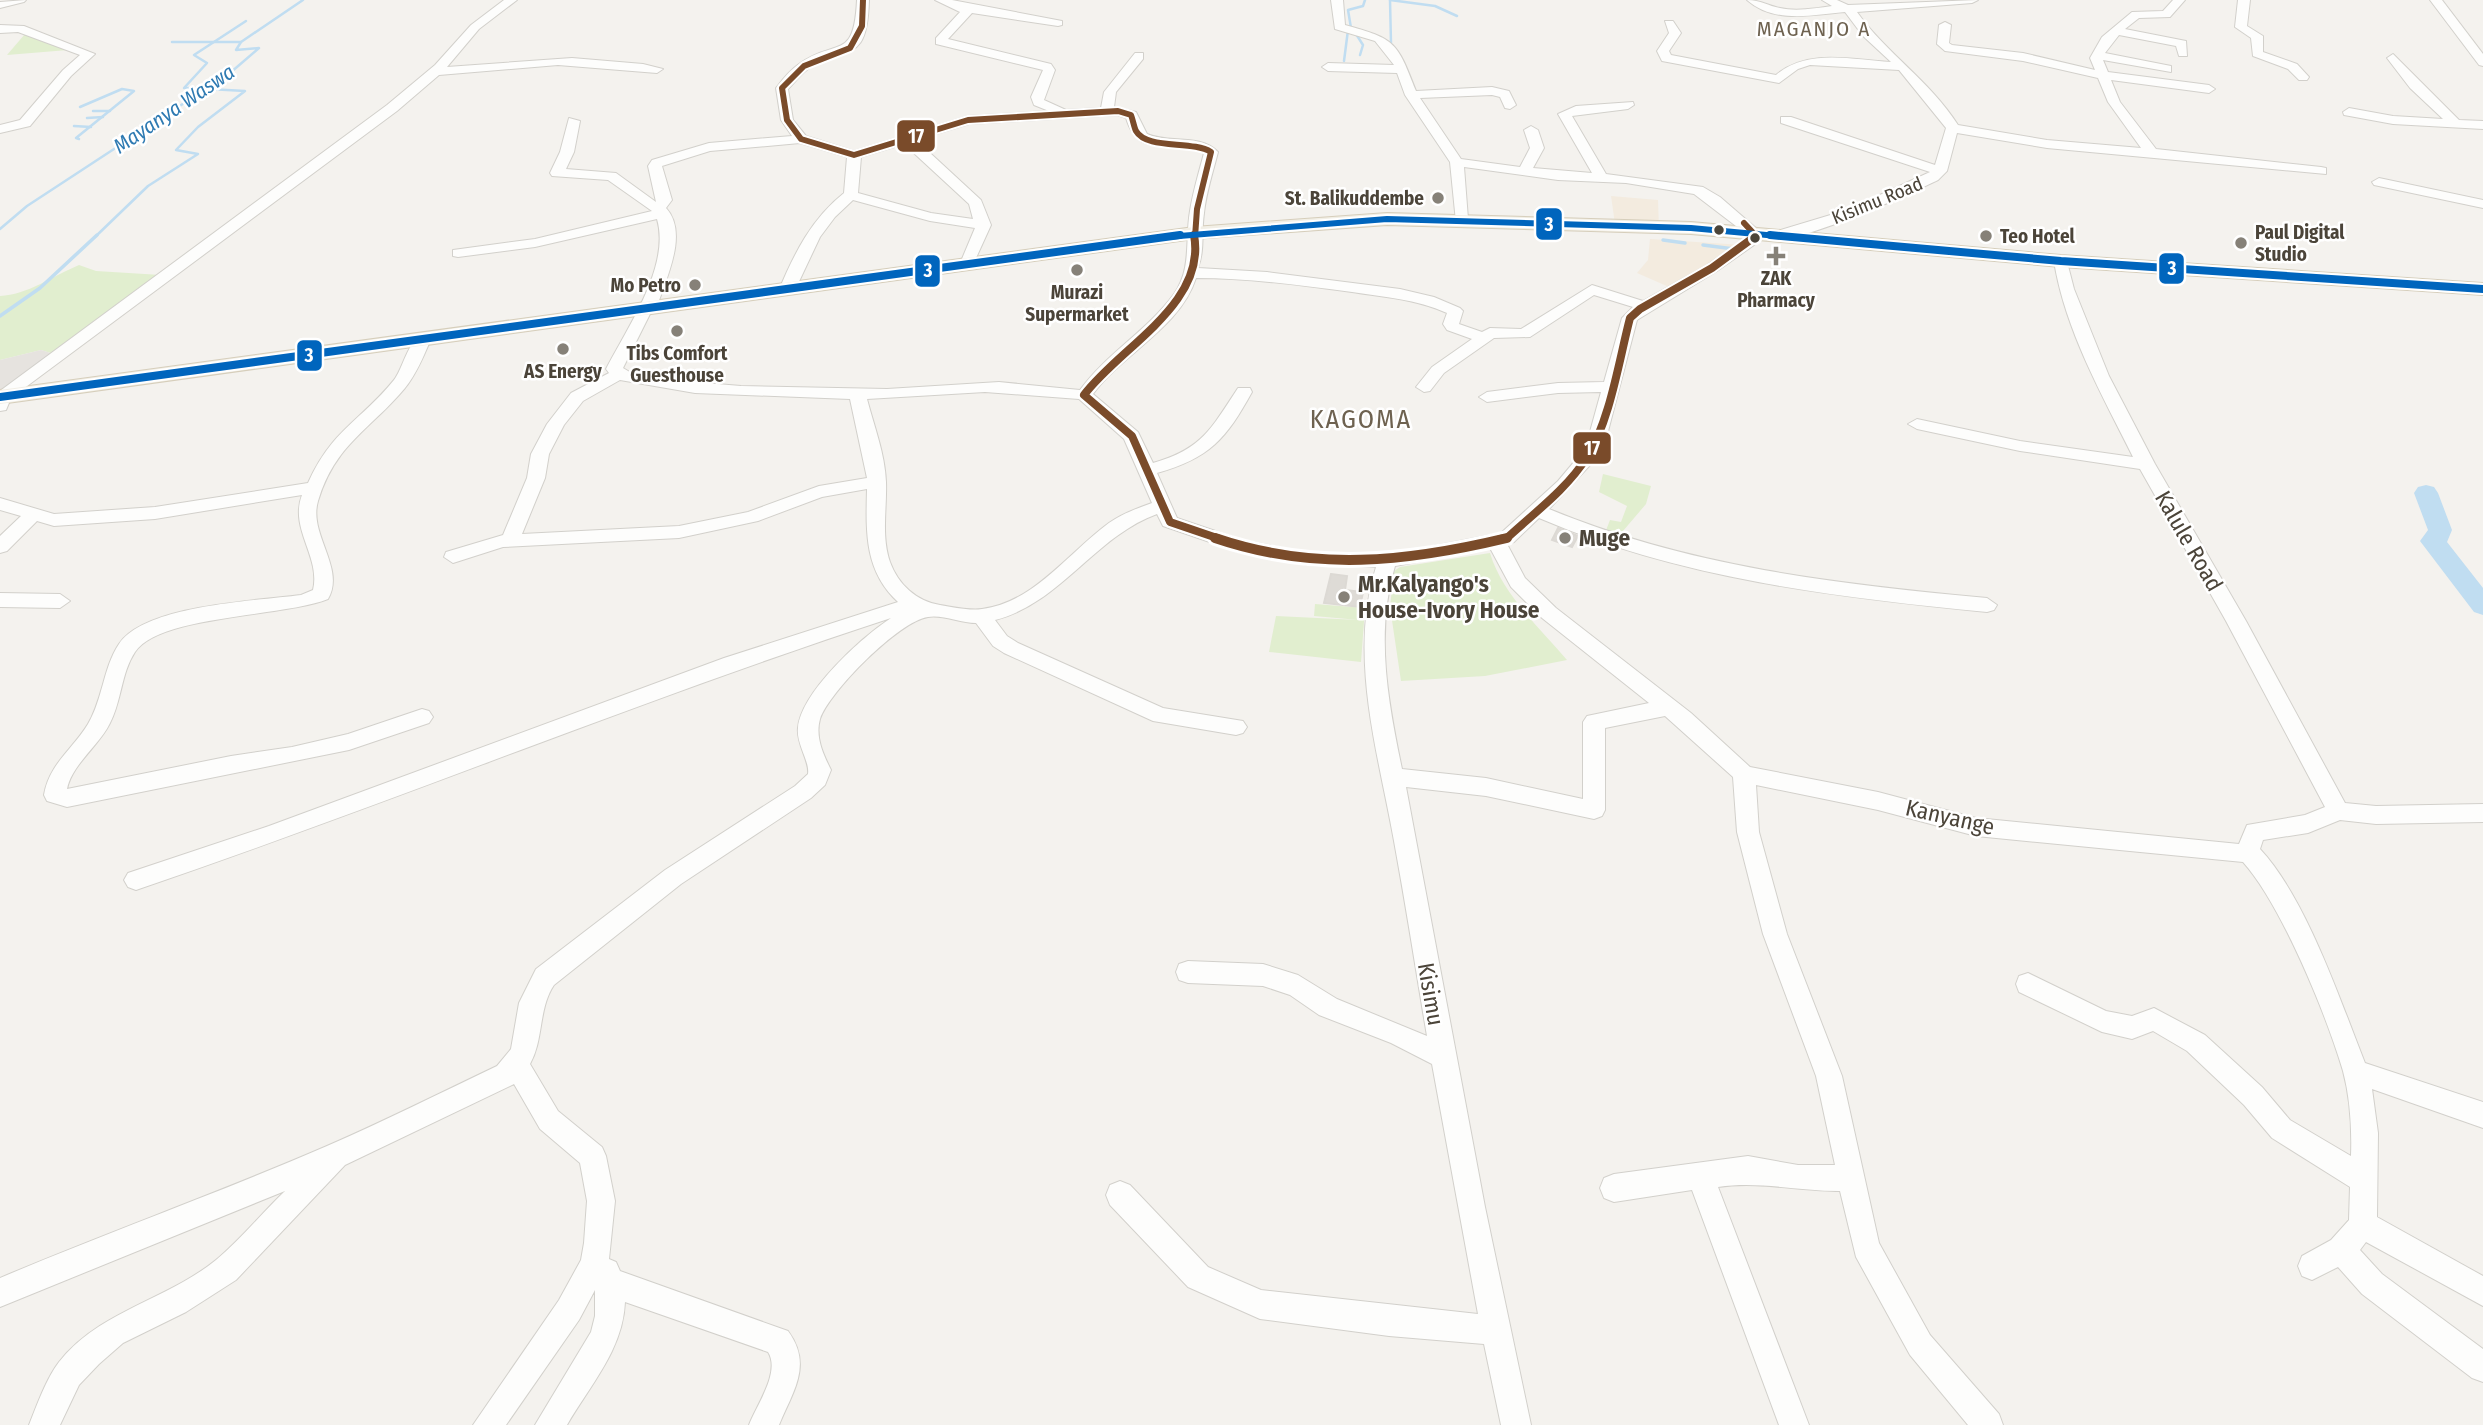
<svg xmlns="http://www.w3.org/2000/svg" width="2483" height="1425" font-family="'Fira Sans Condensed',sans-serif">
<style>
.commercial{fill:#f3ebdf}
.green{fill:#e1eecf}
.parking{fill:#e6e3df}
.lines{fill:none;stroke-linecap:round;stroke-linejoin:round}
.stream-far1{stroke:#c0ddf1;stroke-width:2.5}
.stream{stroke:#c0ddf1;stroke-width:3.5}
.river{fill:#c0ddf1;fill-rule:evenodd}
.building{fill:#dedbd6;stroke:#dcd9d4;stroke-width:2}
.minor-casing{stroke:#d2d0cb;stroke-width:2}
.major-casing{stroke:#d6cebb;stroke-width:2}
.minor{fill:#fdfdfc;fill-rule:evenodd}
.major{fill:#f2efe6;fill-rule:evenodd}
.bus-1-far2-casing{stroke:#fff;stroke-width:10}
.bus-1-far1-casing{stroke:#fff;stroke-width:12}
.bus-1-casing{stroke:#fff;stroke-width:16}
.bus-2-far1-casing{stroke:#fff;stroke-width:10}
.bus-2-casing{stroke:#fff;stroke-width:12}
.bus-1-far2{stroke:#7a4b2a;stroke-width:6}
.bus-1-far1{stroke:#7a4b2a;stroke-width:8}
.bus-1{stroke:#7a4b2a;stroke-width:10}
.bus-2-far1{stroke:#0065bd;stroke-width:6}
.bus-2{stroke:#0065bd;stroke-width:8}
.poi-dot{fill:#868178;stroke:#fff;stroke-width:2.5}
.bus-dot{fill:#4b4439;stroke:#fff;stroke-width:2.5}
.labels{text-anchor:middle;stroke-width:5;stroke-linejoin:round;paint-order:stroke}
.far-poi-label{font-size:19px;font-weight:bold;fill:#4b4439;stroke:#fff}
.far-street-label{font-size:19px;fill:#4b4439;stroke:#fff}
.far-quarter-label{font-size:21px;letter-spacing:2px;fill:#6e6250;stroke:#fff}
.far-water-label{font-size:21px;font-style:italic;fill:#2e7ab2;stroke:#fff}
.poi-label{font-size:23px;font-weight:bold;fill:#4b4439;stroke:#fff;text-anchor:start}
.street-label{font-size:23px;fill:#4b4439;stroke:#fff}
.quarter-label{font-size:26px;letter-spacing:2px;fill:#6e6250;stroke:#fff}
.line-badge{stroke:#fff;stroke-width:2.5}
.badge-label{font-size:19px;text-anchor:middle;font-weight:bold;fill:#fff}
</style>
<rect width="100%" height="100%" fill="#f4f2ee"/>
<g class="commercial">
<path d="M1611 196 1658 200 1659 228 1615 224Z"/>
<path d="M1650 239 1743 245 1669 287 1637 273 1648 260Z"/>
</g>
<g class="green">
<path d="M25 34 68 50 7 55Z"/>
<path d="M79 265 96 271 161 275 57 355 41 350 0 360V296C27 295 53 276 79 265Z"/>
<path d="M1603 474 1651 486 1646 504 1617 538 1605 533 1610 520 1621 522 1627 506 1599 492Z"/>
<path d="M1490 553C1502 594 1540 628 1567 660L1485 676 1401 681 1390 607 1394 571 1400 567Z"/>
<path d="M1315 604 1365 608 1361 662 1269 652 1276 616 1359 620 1314 616Z"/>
</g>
<path class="parking" d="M41 350 57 355 0 397V360Z"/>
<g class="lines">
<g class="stream-far1">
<path d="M1390 0 1435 6 1457 16"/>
<path d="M1390 0 1391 43"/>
<path d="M1356 34 1363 45 1360 55"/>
<path d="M172 42H241"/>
<path d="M1344 61 1348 30 1351 28 1348 10 1363 6 1365 0"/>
<path d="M208 88H184L207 63 194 55 246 21"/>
<path d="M93 111H110"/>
<path d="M87 118 103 117"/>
<path d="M74 126 91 127"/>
<path d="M79 139 76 138 134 91 122 89 80 107"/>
<path d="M0 229 27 206 230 73 259 48 236 50 241 42 303 0"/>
<path d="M95 237 148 186 198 154 176 150 198 127 245 91 209 89"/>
</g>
<g class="stream">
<path d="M1663 240 1685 243"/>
<path d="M1703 245 1734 249"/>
<path d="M0 316 40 288 97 235"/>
</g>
<path class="river" d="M2426 485 2434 487 2438 493 2452 530 2447 542 2483 588V615L2474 612 2420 541 2428 530 2414 493 2418 487Z"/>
</g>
<g class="building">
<path d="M1558 528 1578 536 1572 547 1552 540Z"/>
<path d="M1331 574 1347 576 1345 590 1363 592 1360 607 1324 603Z"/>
</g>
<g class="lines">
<g class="minor-casing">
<g id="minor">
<path d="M26 0 24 2 0 8V2Z"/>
<path d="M504 0H517L479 29 447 67 572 58 643 64 663 69 657 73 558 65 439 75 397 111 11 398 6 410 0 411V391L387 105 435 65 471 25Z"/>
<path d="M857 0H869C867 68 846 42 808 69 801 74 794 83 788 89L793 120 806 136 854 151 968 116 1049 111 1034 105 1031 97 1043 70 936 44V38L960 12 935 0H952L1062 21V25L1058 26 972 13 948 39 1051 64 1055 70 1044 100 1066 110 1101 108 1104 92 1135 53H1143V59L1116 92 1114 107 1136 112 1147 134C1169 144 1200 133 1218 152 1213 172 1206 193 1204 213 1201 233 1205 249 1198 268L1267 272 1400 289 1434 297 1460 308 1463 311 1459 324 1482 332 1490 328 1521 329 1592 285 1643 301 1707 265 1749 236 1694 194 1626 183 1558 180 1464 167 1468 219 1456 222 1450 162 1405 95 1397 73 1328 71 1322 67 1328 63 1394 65 1375 41 1335 29 1331 0H1343L1345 25C1396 39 1397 42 1416 91L1492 87 1509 91 1516 105 1510 109 1505 108 1500 97 1492 95 1420 98 1461 159 1520 167 1530 148 1524 130 1531 126 1538 130 1544 148 1533 168 1592 173 1558 114 1576 106 1633 102 1634 105 1628 109 1572 116 1606 174 1703 187 1720 197 1764 235 1847 210 1930 172 1781 123V117H1791L1935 165 1946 128 1899 70 1810 65 1798 69 1779 83 1662 61 1657 51 1669 33 1665 21H1673L1681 33 1669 51 1671 55 1776 75C1808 48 1852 60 1891 62L1863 36 1845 12C1812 15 1774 24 1747 0 1761 0 1768 6 1780 8 1797 12 1816 8 1832 6L1822 0H1837L1848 5 1978 0 1972 3 1857 12C1886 53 1930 81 1958 125L2047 140 2141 148 2108 102 2098 78 2023 61 1945 51 1937 44 1939 25 1945 22 1951 25 1949 43 1952 45 2023 53 2095 70 2090 58 2102 37 2132 12 2163 11 2173 0H2185L2170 17 2139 18 2125 29 2186 41 2187 56H2179L2176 46 2119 35 2105 53 2171 66V72L2103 60 2108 72 2209 85 2215 89 2209 93 2111 80 2120 102 2156 149 2321 167 2326 168V174L2047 148 1957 133 1947 171 1938 180C1911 193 1786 251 1764 238L1717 271 1637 320 1606 439 1592 463 1549 509C1689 567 1837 584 1987 598L1997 605 1994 610 1987 612C1834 597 1682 579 1539 518L1514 542 1507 544 1525 578 1556 608 1691 713 1750 767 1878 792 1976 818 2239 844 2247 825 2305 815 2325 807 2226 621 2140 469 2020 451 1917 429 1908 424 1917 419 2020 441 2133 457C2102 395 2065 330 2054 261L2056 258H2066L2074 289 2109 376 2155 464 2246 621 2345 803 2376 806 2483 804V822L2376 824 2340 820 2308 833 2263 840 2260 849C2306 898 2340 1000 2365 1063L2483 1102V1128L2372 1089 2378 1133 2377 1217 2483 1276V1306L2366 1242 2360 1250 2382 1274 2483 1349V1382L2472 1378 2362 1294 2338 1267 2312 1280 2302 1276 2298 1266 2302 1256 2331 1240 2349 1220 2350 1187 2272 1138 2244 1105 2187 1051 2153 1031 2132 1039 2102 1032 2019 992 2016 984 2019 976 2028 973 2106 1011 2132 1016 2154 1008 2205 1035 2262 1087 2290 1120 2351 1156C2352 1129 2350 1097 2343 1071 2326 1014 2281 904 2243 862L1976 836 1878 810 1756 785 1759 832 1787 934 1842 1076 1879 1243 1930 1335 1999 1414 2003 1425H1968L1910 1355 1856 1257 1840 1191C1798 1191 1759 1181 1718 1187L1809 1425H1779L1692 1190 1614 1202 1604 1198 1600 1188 1604 1178 1614 1174 1748 1156 1798 1165H1835L1816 1076 1763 934 1737 832 1733 777 1665 716 1605 728V810L1602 816 1594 819 1486 796 1406 787 1485 1207 1531 1425H1501L1484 1344 1389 1336 1260 1319 1188 1287 1110 1205 1106 1195 1110 1185 1120 1181 1130 1185 1208 1267 1261 1290 1478 1314 1432 1064 1391 1043 1319 1015 1290 995 1263 986 1188 983 1179 980 1176 972 1179 964 1188 961 1263 964 1298 975 1337 999 1427 1036C1416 971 1406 906 1394 841 1378 752 1348 656 1376 567L1309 565 1239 552 1163 526 1157 514C1094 537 1061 603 995 620L1007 636 1018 643 1163 708 1243 721 1247 727 1243 733 1236 735 1153 721 1004 653 993 646 976 623C961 623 941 614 928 617 899 621 829 692 820 719 815 737 823 754 831 770L825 785 811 798 681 884 554 985C538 1009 544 1039 530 1064L558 1111 602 1147 606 1156 615 1201 609 1259 616 1262 620 1271 788 1331C813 1365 793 1391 779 1425H749C756 1406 781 1372 768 1352L625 1302C623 1350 590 1385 567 1425H535L591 1332 595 1316V1290L579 1320 506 1425H473L559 1300 581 1260 584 1243 587 1201 580 1163 540 1129 514 1084 345 1165 236 1280 186 1312 123 1343 99 1364 79 1385 60 1425H29C37 1405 46 1379 59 1362 99 1311 167 1300 216 1260 241 1239 262 1213 285 1191L0 1307V1278C108 1232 219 1193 327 1146 385 1121 440 1093 497 1066L511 1049 519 1003 536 969 665 870 795 786 808 774C810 761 796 744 798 728 801 692 862 637 891 618 637 701 389 804 136 890L128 887 124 880 128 873 269 826 724 658 898 602C864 571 866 531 867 489L822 497 758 521 679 538 503 547 453 563 444 557 446 552 503 535 527 478 531 454 547 424 571 393 609 373 606 369C627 328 671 266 657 219L535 247 458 257 453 256V250L535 239 652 211 608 180 552 176 550 173 560 152 569 118 580 121 574 152 566 169 616 173 656 202 648 166 652 160 709 143 792 136 781 120 776 88C782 80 790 70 799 64 836 37 854 63 857 0ZM1117 115 1126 118C1140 164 1175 135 1204 153 1199 172 1193 192 1190 211 1185 239 1192 269 1174 294 1147 331 1107 353 1080 390L999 382 887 389 741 386 656 379 633 374 623 368 650 314 656 310C664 282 690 234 666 208L672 200 662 166 710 151 800 143 847 157 844 193C812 218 794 254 779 290L787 295 795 290 820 237 835 217 853 200 930 221 975 228 959 266 961 269H971L991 225 981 200 916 140 969 124ZM904 144 969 204 973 219 931 213 858 193 861 157ZM1196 278C1248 278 1300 285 1352 292 1384 297 1416 299 1447 313L1443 324 1447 330 1472 339 1432 367 1416 387 1424 392 1430 391 1444 373 1494 338 1530 337 1594 295 1633 307 1622 318 1604 382 1558 383 1487 392 1479 397 1487 402 1558 393 1601 392 1588 439 1579 456 1558 481 1501 533 1387 555 1309 553 1242 540 1177 518 1157 473C1210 458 1226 439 1252 392L1250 388H1238C1211 429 1202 449 1153 463L1138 432 1093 394C1123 353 1180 328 1196 278ZM620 380 695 393 850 399 867 478 819 486 748 512 679 526 522 534 545 478 549 454 564 425 583 401ZM985 392 1079 399 1124 439 1152 503C1135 509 1119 515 1105 526 1067 555 1032 603 982 609 969 611 953 607 940 605 916 601 898 584 890 562 881 536 887 508 886 482 885 454 874 426 867 399ZM1490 548 1511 587 1542 618 1649 703 1587 716 1583 722V799L1486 778 1402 769C1388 702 1375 633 1395 566Z"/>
<path d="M2238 0H2250L2247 26 2263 36V52L2297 64 2309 77 2307 80H2299L2288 69 2253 56 2251 38 2235 27Z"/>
<path d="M2430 0H2442L2483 54V66L2479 65Z"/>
<path d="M0 25 24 26 95 54 71 76 30 126 0 133V125L20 120 63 70 80 55 18 32 0 33Z"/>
<path d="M2393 54 2459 120 2483 121V129L2393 124 2344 115 2343 112 2349 108 2393 116 2443 119 2410 88 2387 58Z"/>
<path d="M2379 178 2483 200V208L2374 185 2372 182Z"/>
<path d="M422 336 430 341C423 358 416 374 405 388 370 430 335 444 318 501 308 534 346 568 328 599 284 617 159 615 135 652 121 673 122 700 110 723 99 746 72 764 67 789L231 756 292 747 348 734 422 709 429 711 433 717 429 723 349 750 67 807 47 801 44 795C49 764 73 749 88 724 103 699 103 668 119 644 145 605 256 601 301 595L313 590C321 557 289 529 302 495L155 519 54 526 37 521 7 551 0 553V536L21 516 0 510V498L54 514 155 507 308 483C332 429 361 421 394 380 403 369 408 340 422 336Z"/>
<path d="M0 593 60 594 70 601 60 608 0 607Z"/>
</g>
</g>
<g class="major-casing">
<path id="major" d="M1387 213 1691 222 2061 255 2483 283V295L2061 267 1691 234 1387 225 1194 239 0 404V390L1194 227Z"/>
</g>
<use href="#minor" class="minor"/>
<use href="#major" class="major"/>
<g class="bus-1-far2-casing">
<g id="bus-1-far2">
<path d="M863 0 862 26 850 48 804 66 782 88 787 120 801 139 854 155 968 120 1118 111 1131 115C1133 120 1134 127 1136 131 1147 150 1192 140 1211 152L1197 209 1195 237"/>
<path d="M1744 223 1757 237"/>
</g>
</g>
<g class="bus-1-far1-casing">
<g id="bus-1-far1">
<path d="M1194 235C1207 304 1120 347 1084 395L1132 436 1170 522 1220 539"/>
<path d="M1500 539 1507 538C1534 513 1567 489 1587 457 1610 421 1619 360 1630 318L1640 309 1712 268 1757 235"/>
</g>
</g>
<g class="bus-1-casing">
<path id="bus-1" d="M1215 538C1315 572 1407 562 1507 538"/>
</g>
<g class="bus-2-far1-casing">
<path id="bus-2-far1" d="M1167 237 1387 219 1691 228 1789 237"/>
</g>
<g class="bus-2-casing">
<g id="bus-2">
<path d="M1770 235 2061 261 2483 289"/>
<path d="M0 397 1180 235"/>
</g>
</g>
<use href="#bus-1-far2" class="bus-1-far2"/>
<use href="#bus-1-far1" class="bus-1-far1"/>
<use href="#bus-1" class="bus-1"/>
<use href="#bus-2-far1" class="bus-2-far1"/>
<use href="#bus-2" class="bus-2"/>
</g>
<g class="poi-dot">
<circle cx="1438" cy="198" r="7"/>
<circle cx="1986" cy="236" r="7"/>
<circle cx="2241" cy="243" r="7"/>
<path d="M1772.5 245.5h7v7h7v7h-7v7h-7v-7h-7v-7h7z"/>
<circle cx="1077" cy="270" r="7"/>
<circle cx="695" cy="285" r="7"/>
<circle cx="677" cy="331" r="7"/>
<circle cx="563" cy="349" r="7"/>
<circle cx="1565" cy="538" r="7"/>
<circle cx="1344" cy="597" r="7"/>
</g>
<g class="bus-dot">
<circle cx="1719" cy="230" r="6"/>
<circle cx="1755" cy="238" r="6"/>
</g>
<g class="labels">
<g class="far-poi-label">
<text x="1424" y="205" text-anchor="end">St. Balikuddembe</text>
<text x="2255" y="239" text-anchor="start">Paul Digital<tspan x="2255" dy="22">Studio</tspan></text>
<text x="2000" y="243" text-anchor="start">Teo Hotel</text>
<text x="1776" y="285">ZAK<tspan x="1776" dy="22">Pharmacy</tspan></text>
<text x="681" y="292" text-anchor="end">Mo Petro</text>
<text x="1077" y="299">Murazi<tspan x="1077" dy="22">Supermarket</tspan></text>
<text x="677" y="360">Tibs Comfort<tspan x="677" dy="22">Guesthouse</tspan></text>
<text x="563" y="378">AS Energy</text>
</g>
<g class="far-street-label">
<text transform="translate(1877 200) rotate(-22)" y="7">Kisimu Road</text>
</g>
<g class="far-quarter-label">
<text x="1814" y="36">MAGANJO A</text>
</g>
<g class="far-water-label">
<text transform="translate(174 109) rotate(-34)" y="7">Mayanya Waswa</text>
</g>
<g class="poi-label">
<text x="1579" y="546">Muge</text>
<text x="1358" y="592">Mr.Kalyango's<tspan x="1358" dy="26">House-Ivory House</tspan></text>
</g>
<g class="street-label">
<text transform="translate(2189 541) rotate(60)" y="8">Kalule Road</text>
<text transform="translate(1950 817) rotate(13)" y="8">Kanyange</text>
<text transform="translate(1431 994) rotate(80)" y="8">Kisimu</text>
</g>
<g class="quarter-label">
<text x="1361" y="428">KAGOMA</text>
</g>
</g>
<g class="line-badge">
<rect x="896" y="119" width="40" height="34" rx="7" fill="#7a4b2a"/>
<rect x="1535" y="207" width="28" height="34" rx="7" fill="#0065bd"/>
<rect x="2158" y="252" width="27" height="33" rx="7" fill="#0065bd"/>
<rect x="914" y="254" width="27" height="34" rx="7" fill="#0065bd"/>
<rect x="296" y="339" width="27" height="33" rx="7" fill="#0065bd"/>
<rect x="1572" y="431" width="40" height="34" rx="7" fill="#7a4b2a"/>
</g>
<g class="badge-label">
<text x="916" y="143">17</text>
<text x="1549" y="231">3</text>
<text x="2172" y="275">3</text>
<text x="928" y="277">3</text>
<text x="309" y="362">3</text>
<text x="1592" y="455">17</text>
</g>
</svg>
